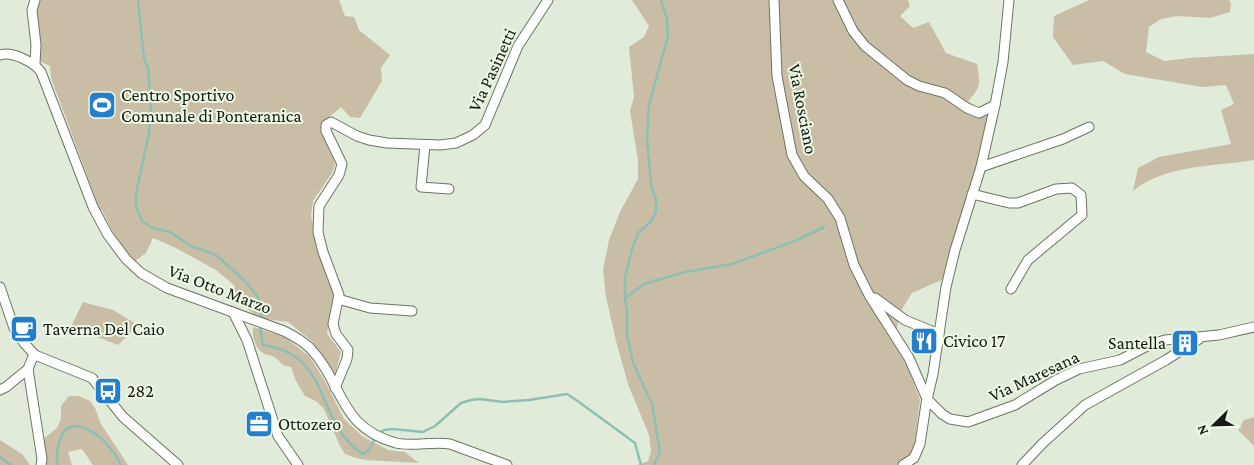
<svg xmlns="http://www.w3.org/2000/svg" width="1254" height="465" font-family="'Crimson Pro',serif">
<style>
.green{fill:#c9bea5}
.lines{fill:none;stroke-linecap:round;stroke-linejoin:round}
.stream{stroke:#8dbfb4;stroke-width:2.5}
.minor-casing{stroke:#6b7565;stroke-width:11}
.minor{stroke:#fff;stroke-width:9}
.labels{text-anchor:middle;stroke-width:4;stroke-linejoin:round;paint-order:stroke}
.street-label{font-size:18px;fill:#161a13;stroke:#edf9e6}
.poi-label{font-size:18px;fill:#161a13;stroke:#edf9e6;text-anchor:start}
</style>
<rect width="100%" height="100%" fill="#e0ecd9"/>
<g class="green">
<path d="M38 0H339L345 16 354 17 359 30 390 55 381 68 382 81 360 118 350 117 341 107 321 124 335 164 332 173 313 201 311 216 317 241 334 289 327 334 341 352 334 379 329 365 312 341 288 322 259 318 249 310 235 292V286L216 270 174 247 153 238 146 253 135 261 119 244 102 210H100L51 78 50 66 41 62 36 2Z"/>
<path d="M632 0H908L910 6 900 16 913 28 929 22 946 53 977 64C980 83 982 86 968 101L987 114C980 170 958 223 946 278L912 293 899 314 895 342 909 371 920 400 912 465H637L648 461 651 451 649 435 628 384 616 341 606 297 603 270 609 240 620 212 638 179V160L630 111 634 97 629 47 644 37 649 26Z"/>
<path d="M1089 0H1229L1231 4 1230 12 1210 18 1177 16 1161 19 1149 27 1146 52 1164 61 1190 58 1254 54V160C1214 167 1166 164 1133 191L1138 168 1159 157 1231 144 1221 110 1234 104 1226 85 1202 87 1125 74 1103 61 1073 65 1053 37 1054 16Z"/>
<path d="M83 302 113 310 138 325 118 345 71 327Z"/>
<path d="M253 327 285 337 310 357 326 383 344 419 362 436 388 450 405 452 419 463 365 460 356 458 345 454 340 446 324 409 316 401 305 396 296 381 291 367C280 366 282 362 274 357 271 355 266 355 263 353 255 348 252 336 253 327Z"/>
<path d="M69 396H79L90 401 95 408 101 424 128 465H93L82 449 68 452 72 465H46L47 455 41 441 57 428 61 419V406Z"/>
<path d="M1254 417V446L1238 430 1244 420Z"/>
<path d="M0 440 22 454 30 465H0Z"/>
</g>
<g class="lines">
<g class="stream">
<path d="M138 0 144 59 148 68 151 105 149 133 136 194V207L142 221 153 228 170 232 191 246 216 255 245 281 257 296 263 309 260 320"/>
<path d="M625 298V277L633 246 638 233 652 220 656 211V199L651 185 647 138 649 105 668 36 667 19 661 0"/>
<path d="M260 326 263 345C334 355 313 422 363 454L369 450 376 437"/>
<path d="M380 433 384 430 393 429 423 432 435 426 461 403 471 400 480 399 503 402 529 400 567 394 579 402 635 443 641 465"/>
<path d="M0 457 11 465"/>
<path d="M57 465C55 401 102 427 121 465"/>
<path d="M654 465 660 452 652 404 633 363 627 335V312L625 298 644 284 685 272 732 264 795 241 824 227"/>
</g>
<g class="minor-casing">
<g id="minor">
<path d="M774 0 777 76 792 155 804 176 828 199 840 218 854 265 869 295 909 358 927 399 942 414 950 419 968 422 1015 405 1056 380 1079 369 1120 360 1149 345 1165 340 1219 335 1254 327"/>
<path d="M838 0 853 31 865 46 907 80 919 86 945 93 967 108 979 113 995 105"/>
<path d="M0 55C12 51 34 62 41 72L93 207 108 235 126 259 141 273 167 288 284 331C294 336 303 341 310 348 344 384 338 427 396 443 413 447 432 441 450 444L507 465"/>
<path d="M35 64 36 45 32 10 35 0"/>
<path d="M425 145 421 187 449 189"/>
<path d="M981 167 1063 139 1089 127"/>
<path d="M972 194 1009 203H1018L1056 189 1072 188 1081 195 1082 215 1028 260 1011 289"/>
<path d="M0 287 14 328 24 343 35 355 92 378 123 417 178 465"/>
<path d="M875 298 905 320 939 334"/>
<path d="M338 299 370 308 412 311"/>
<path d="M233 312 247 340 278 436 298 465"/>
<path d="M35 355 32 359 28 369 42 459 41 465"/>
<path d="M335 388 347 359 348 350 336 334 333 324 339 295 323 252 318 232 319 206 339 175 342 164 326 131V125L331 122 357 136 369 140 387 143 440 145 456 143 473 135 485 125 518 46 548 0"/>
<path d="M0 390 6 387 28 369"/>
<path d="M903 465 914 458 920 444 926 404 933 374 946 287 955 250 981 167 995 105 1003 62 1009 0"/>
<path d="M1022 465 1043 443 1085 405 1166 360 1199 339"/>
</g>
</g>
<use href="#minor" class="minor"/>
</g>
<defs>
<g id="stadium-square" transform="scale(1.4375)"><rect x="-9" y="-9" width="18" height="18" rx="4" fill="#257ecb" stroke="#edf9e6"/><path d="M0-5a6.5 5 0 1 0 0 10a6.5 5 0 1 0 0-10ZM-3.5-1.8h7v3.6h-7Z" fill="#fff"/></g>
<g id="cafe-square" transform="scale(1.4375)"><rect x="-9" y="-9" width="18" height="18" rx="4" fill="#257ecb" stroke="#edf9e6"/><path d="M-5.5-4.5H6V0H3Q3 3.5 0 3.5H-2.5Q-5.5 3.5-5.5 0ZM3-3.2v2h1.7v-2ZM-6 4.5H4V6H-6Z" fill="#fff"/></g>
<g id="restaurant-square" transform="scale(1.4375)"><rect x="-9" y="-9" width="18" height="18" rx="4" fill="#257ecb" stroke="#edf9e6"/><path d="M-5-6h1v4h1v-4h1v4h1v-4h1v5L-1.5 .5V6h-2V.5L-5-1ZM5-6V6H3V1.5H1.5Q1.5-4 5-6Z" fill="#fff"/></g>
<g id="building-square" transform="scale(1.4375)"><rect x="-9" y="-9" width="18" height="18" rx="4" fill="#257ecb" stroke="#edf9e6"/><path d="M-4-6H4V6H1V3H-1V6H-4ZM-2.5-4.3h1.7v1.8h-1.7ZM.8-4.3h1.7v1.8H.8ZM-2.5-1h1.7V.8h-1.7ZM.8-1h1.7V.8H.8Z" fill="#fff"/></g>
<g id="bus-square" transform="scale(1.4375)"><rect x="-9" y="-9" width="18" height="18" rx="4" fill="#257ecb" stroke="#edf9e6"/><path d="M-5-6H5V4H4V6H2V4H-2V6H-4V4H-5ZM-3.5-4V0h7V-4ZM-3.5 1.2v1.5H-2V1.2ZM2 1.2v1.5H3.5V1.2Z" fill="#fff"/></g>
<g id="office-square" transform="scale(1.4375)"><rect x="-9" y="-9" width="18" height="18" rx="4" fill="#257ecb" stroke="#edf9e6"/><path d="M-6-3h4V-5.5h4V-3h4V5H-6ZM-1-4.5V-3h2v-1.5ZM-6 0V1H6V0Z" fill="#fff"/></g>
</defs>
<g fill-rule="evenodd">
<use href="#stadium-square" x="102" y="105"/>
<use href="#cafe-square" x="24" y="329"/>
<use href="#restaurant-square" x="924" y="341"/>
<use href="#building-square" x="1185" y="343"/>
<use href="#bus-square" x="108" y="391"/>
<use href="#office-square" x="259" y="424"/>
</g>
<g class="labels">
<g class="street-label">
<text transform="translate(492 70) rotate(-65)" y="6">Via Pasinetti</text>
<text transform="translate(803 109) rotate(79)" y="6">Via Rosciano</text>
<text transform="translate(220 289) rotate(21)" y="6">Via Otto Marzo</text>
<text transform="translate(1034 376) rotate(-25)" y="6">Via Maresana</text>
</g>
<g class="poi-label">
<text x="121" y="101">Centro Sportivo<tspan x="121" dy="21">Comunale di Ponteranica</tspan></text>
<text x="43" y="335">Taverna Del Caio</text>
<text x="943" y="347">Civico 17</text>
<text x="1166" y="349" text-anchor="end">Santella</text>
<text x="127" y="397">282</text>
<text x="278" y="430">Ottozero</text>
</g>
</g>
<g transform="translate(1214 425) rotate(247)" stroke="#edf9e6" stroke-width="4" paint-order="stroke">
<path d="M0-4L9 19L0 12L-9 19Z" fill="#161a13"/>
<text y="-8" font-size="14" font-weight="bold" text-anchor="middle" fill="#161a13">N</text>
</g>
</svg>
